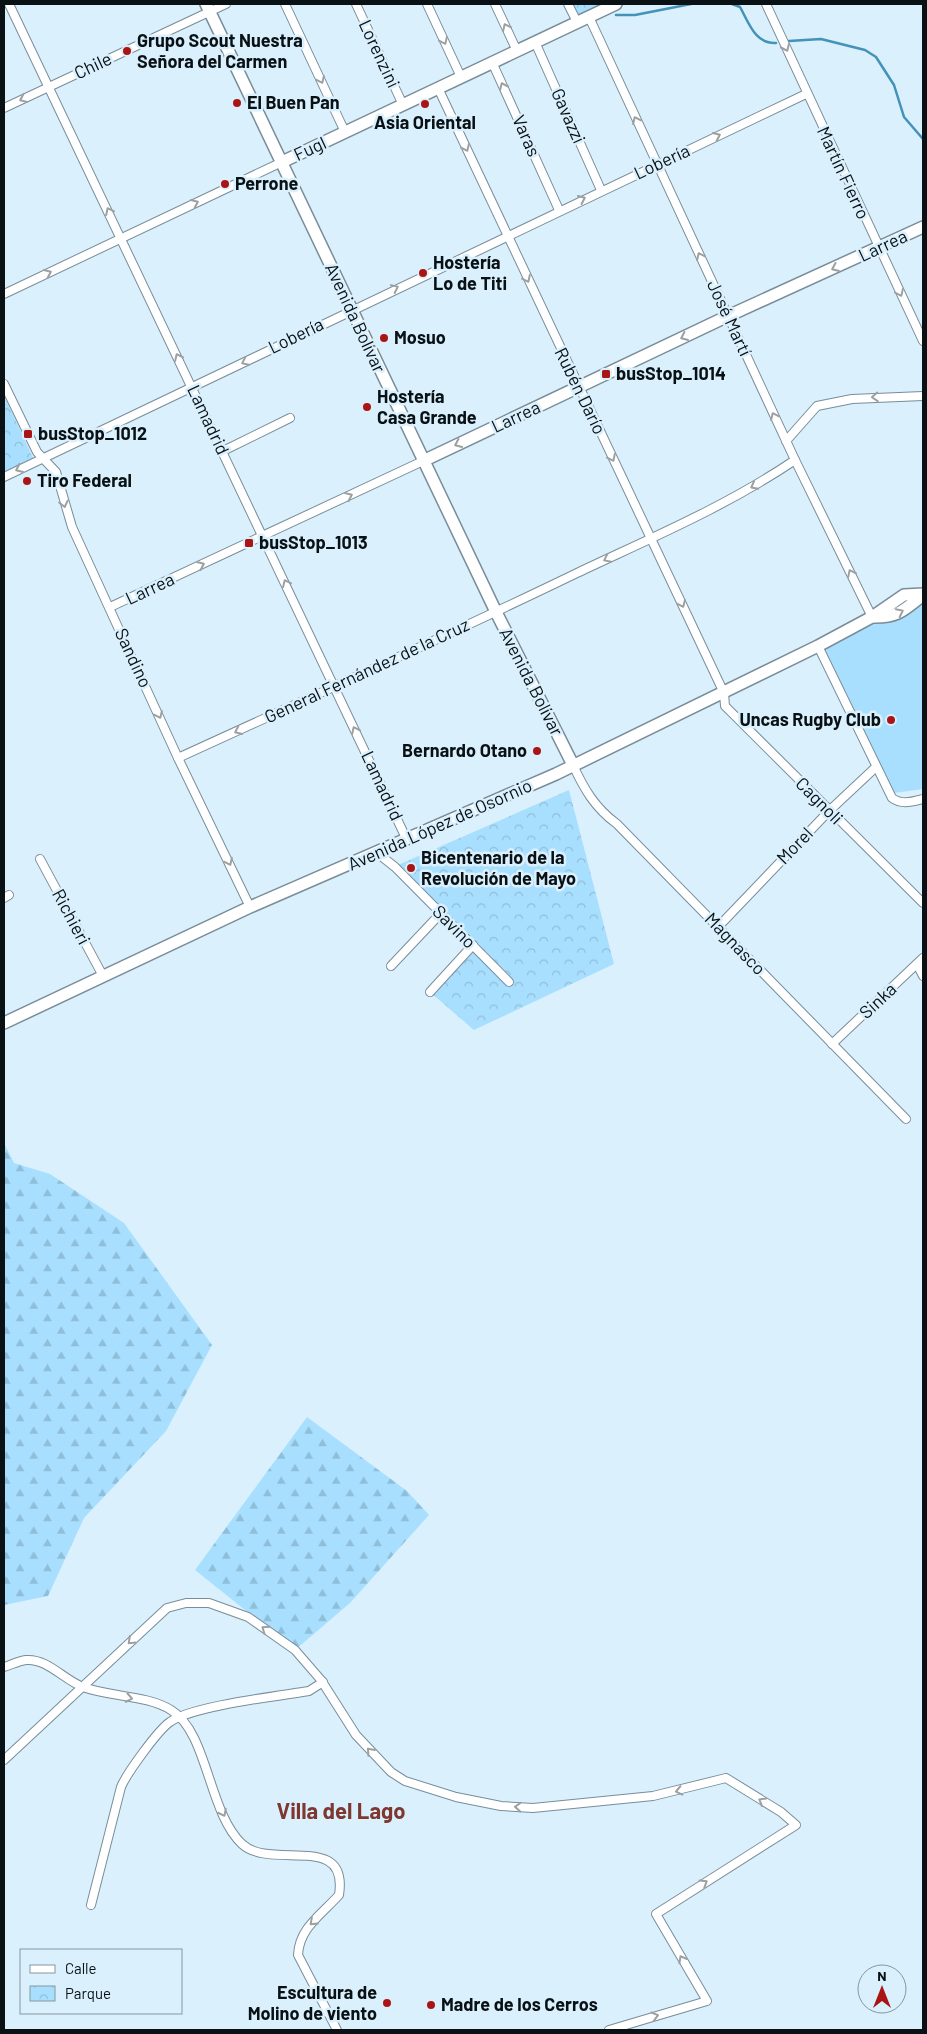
<svg xmlns="http://www.w3.org/2000/svg" width="927" height="2034" font-family="Barlow,sans-serif">
<style>
.forest{fill:url(#forest-firs)}
.park{fill:url(#park-crowns)}
.garden{fill:#a8dffe}
.lines{fill:none;stroke-linecap:round;stroke-linejoin:round}
.stream{stroke:#4492b8;stroke-width:2.5}
.street-casing{stroke:#798d99;stroke-width:10}
.secondary-casing{stroke:#798d99;stroke-width:14}
.street{stroke:#fff;stroke-width:8}
.secondary{stroke:#fff;stroke-width:11}
.oneway{stroke:#9da0a1}
.poi-dot{fill:#a91515;stroke:#daf0fd;stroke-width:2}
.labels{text-anchor:middle;stroke-width:5;stroke-linejoin:round;paint-order:stroke}
.poi-label{font-size:18px;font-weight:bold;fill:#091115;stroke:#daf0fd;text-anchor:start}
.street-label{font-size:18px;fill:#091115;stroke:#daf0fd}
.district-label{font-size:22px;font-weight:bold;fill:#7f3831;stroke:#daf0fd}
</style>
<defs>
<pattern id="forest-firs" width="22" height="20" patternUnits="userSpaceOnUse" patternTransform="scale(1.25)"><rect width="22" height="20" fill="#a8dffe"/><path d="M5 1l3.5 6h-7zM16 11l3.5 6h-7z" fill="#8fbed9"/></pattern>
<pattern id="park-crowns" width="20" height="18" patternUnits="userSpaceOnUse" patternTransform="scale(1.25)"><rect width="20" height="18" fill="#a8dffe"/><path d="M2 6a3 3 0 1 1 6 0M12 15a3 3 0 1 1 6 0" fill="none" stroke="#8fbed9"/></pattern>
</defs>
<rect width="100%" height="100%" fill="#daf0fd"/>
<g class="forest">
<path d="M4 1143 14 1163 50 1174 124 1223 212 1345 166 1431 84 1518 48 1596 4 1605Z"/>
<path d="M307 1417 407 1491 429 1515 350 1603 295 1650 195 1570Z"/>
</g>
<g class="park">
<path d="M571 4H607L577 18Z"/>
<path d="M4 395 33 458 4 472Z"/>
<path d="M569 790 614 964 474 1030 430 992 473 945 398 865Z"/>
</g>
<path class="garden" d="M923 599V789L894 793 825 651 842 634Z"/>
<g class="lines">
<g class="stream">
<path d="M732 4 740 7C749 23 755 44 776 43"/>
<path d="M616 15H635L691 4"/>
<path d="M789 41 821 39 865 50 876 57 894 85 904 117 923 139"/>
</g>
<g class="street-casing">
<g id="street">
<path d="M9 4 406 838"/>
<path d="M285 4 345 132"/>
<path d="M356 4 403 105"/>
<path d="M427 4 461 77"/>
<path d="M495 4 517 51"/>
<path d="M568 4 577 22"/>
<path d="M766 4 923 341"/>
<path d="M589 17 795 460 872 617"/>
<path d="M535 42 601 190"/>
<path d="M492 62 559 210"/>
<path d="M438 88 724 693 725 706 923 903"/>
<path d="M4 108 226 4"/>
<path d="M4 294 282 162"/>
<path d="M4 384 37 452 56 472 72 527 178 758 250 907"/>
<path d="M786 441 817 406 852 399 923 396"/>
<path d="M223 451 290 418"/>
<path d="M4 477 806 94"/>
<path d="M110 607 423 461"/>
<path d="M818 646 892 798C902 805 911 802 923 799"/>
<path d="M178 758C311 697 445 637 577 573 651 538 727 506 795 460"/>
<path d="M573 765C584 789 595 808 617 824L906 1119"/>
<path d="M376 852 395 867 509 982"/>
<path d="M40 859 103 976"/>
<path d="M4 898 9 895"/>
<path d="M718 927 829 811 876 767"/>
<path d="M917 964 923 976"/>
<path d="M391 966 441 913"/>
<path d="M430 992 473 945"/>
<path d="M832 1044 923 958"/>
<path d="M4 1667C11 1665 18 1661 26 1660 47 1658 64 1680 83 1687 110 1697 147 1695 171 1710 208 1732 208 1812 242 1844 271 1871 349 1831 339 1895 322 1914 299 1928 298 1955L337 2030"/>
<path d="M4 1760 167 1608 186 1603H209L248 1617 295 1650 321 1680 356 1735 391 1772 405 1781 456 1797 501 1806 533 1808 653 1796 726 1778 781 1812 796 1825 656 1914 707 2001 609 2030"/>
<path d="M91 1905 121 1787C127 1773 158 1730 170 1722 191 1706 279 1696 309 1691L323 1682"/>
</g>
</g>
<g class="secondary-casing">
<g id="secondary">
<path d="M206 4 496 612 573 765"/>
<path d="M282 162 616 4"/>
<path d="M423 461 728 316 923 227"/>
<path d="M872 617C898 618 904 610 923 595"/>
<path d="M4 1023 250 907 556 774 818 646 872 617 904 595 923 594"/>
</g>
</g>
<use href="#street" class="street"/>
<use href="#secondary" class="secondary"/>
</g>
<defs><path id="oneway-chevron" d="M-2-3.5L2.5 0L-2 3.5" fill="none" stroke-width="1.6" stroke-linecap="round" stroke-linejoin="round" transform="scale(1.25)"/></defs>
<g class="oneway">
<use href="#oneway-chevron" transform="translate(506 27) rotate(-115)"/>
<use href="#oneway-chevron" transform="translate(444 41) rotate(65)"/>
<use href="#oneway-chevron" transform="translate(786 48) rotate(66)"/>
<use href="#oneway-chevron" transform="translate(321 80) rotate(65)"/>
<use href="#oneway-chevron" transform="translate(503 86) rotate(-114)"/>
<use href="#oneway-chevron" transform="translate(23 99) rotate(155)"/>
<use href="#oneway-chevron" transform="translate(636 120) rotate(-115)"/>
<use href="#oneway-chevron" transform="translate(717 136) rotate(-25)"/>
<use href="#oneway-chevron" transform="translate(466 148) rotate(65)"/>
<use href="#oneway-chevron" transform="translate(582 199) rotate(-25)"/>
<use href="#oneway-chevron" transform="translate(195 203) rotate(-25)"/>
<use href="#oneway-chevron" transform="translate(109 211) rotate(-116)"/>
<use href="#oneway-chevron" transform="translate(700 256) rotate(-115)"/>
<use href="#oneway-chevron" transform="translate(835 268) rotate(156)"/>
<use href="#oneway-chevron" transform="translate(48 273) rotate(-25)"/>
<use href="#oneway-chevron" transform="translate(527 279) rotate(64)"/>
<use href="#oneway-chevron" transform="translate(395 288) rotate(-26)"/>
<use href="#oneway-chevron" transform="translate(900 293) rotate(65)"/>
<use href="#oneway-chevron" transform="translate(684 337) rotate(155)"/>
<use href="#oneway-chevron" transform="translate(178 357) rotate(-115)"/>
<use href="#oneway-chevron" transform="translate(245 362) rotate(154)"/>
<use href="#oneway-chevron" transform="translate(875 397) rotate(176)"/>
<use href="#oneway-chevron" transform="translate(774 416) rotate(-115)"/>
<use href="#oneway-chevron" transform="translate(458 444) rotate(155)"/>
<use href="#oneway-chevron" transform="translate(612 458) rotate(64)"/>
<use href="#oneway-chevron" transform="translate(19 469) rotate(155)"/>
<use href="#oneway-chevron" transform="translate(754 486) rotate(152)"/>
<use href="#oneway-chevron" transform="translate(349 496) rotate(-25)"/>
<use href="#oneway-chevron" transform="translate(64 504) rotate(77)"/>
<use href="#oneway-chevron" transform="translate(607 559) rotate(154)"/>
<use href="#oneway-chevron" transform="translate(201 565) rotate(-25)"/>
<use href="#oneway-chevron" transform="translate(851 573) rotate(-116)"/>
<use href="#oneway-chevron" transform="translate(286 583) rotate(-115)"/>
<use href="#oneway-chevron" transform="translate(682 604) rotate(65)"/>
<use href="#oneway-chevron" transform="translate(900 612) rotate(-26)"/>
<use href="#oneway-chevron" transform="translate(159 715) rotate(65)"/>
<use href="#oneway-chevron" transform="translate(355 730) rotate(-115)"/>
<use href="#oneway-chevron" transform="translate(238 731) rotate(155)"/>
<use href="#oneway-chevron" transform="translate(229 862) rotate(64)"/>
<use href="#oneway-chevron" transform="translate(265 1629) rotate(-145)"/>
<use href="#oneway-chevron" transform="translate(131 1641) rotate(137)"/>
<use href="#oneway-chevron" transform="translate(129 1698) rotate(11)"/>
<use href="#oneway-chevron" transform="translate(370 1751) rotate(-132)"/>
<use href="#oneway-chevron" transform="translate(679 1791) rotate(167)"/>
<use href="#oneway-chevron" transform="translate(762 1801) rotate(-150)"/>
<use href="#oneway-chevron" transform="translate(518 1807) rotate(-177)"/>
<use href="#oneway-chevron" transform="translate(223 1813) rotate(63)"/>
<use href="#oneway-chevron" transform="translate(704 1883) rotate(-32)"/>
<use href="#oneway-chevron" transform="translate(313 1922) rotate(137)"/>
<use href="#oneway-chevron" transform="translate(682 1959) rotate(-120)"/>
<use href="#oneway-chevron" transform="translate(655 2016) rotate(-16)"/>
</g>
<g class="poi-dot">
<circle cx="127" cy="51" r="5"/>
<circle cx="237" cy="103" r="5"/>
<circle cx="425" cy="104" r="5"/>
<circle cx="225" cy="184" r="5"/>
<circle cx="423" cy="273" r="5"/>
<circle cx="384" cy="338" r="5"/>
<rect x="601" y="369" width="10" height="10" rx="2.5"/>
<circle cx="367" cy="407" r="5"/>
<rect x="23" y="429" width="10" height="10" rx="2.5"/>
<circle cx="27" cy="481" r="5"/>
<rect x="244" y="538" width="10" height="10" rx="2.5"/>
<circle cx="891" cy="720" r="5"/>
<circle cx="537" cy="751" r="5"/>
<circle cx="411" cy="868" r="5"/>
<circle cx="387" cy="2003" r="5"/>
<circle cx="431" cy="2005" r="5"/>
</g>
<g class="labels">
<g class="poi-label">
<text x="137" y="47">Grupo Scout Nuestra<tspan x="137" dy="21">Señora del Carmen</tspan></text>
<text x="247" y="109">El Buen Pan</text>
<text x="425" y="129" text-anchor="middle">Asia Oriental</text>
<text x="235" y="190">Perrone</text>
<text x="433" y="269">Hostería<tspan x="433" dy="21">Lo de Titi</tspan></text>
<text x="394" y="344">Mosuo</text>
<text x="616" y="380">busStop_1014</text>
<text x="377" y="403">Hostería<tspan x="377" dy="21">Casa Grande</tspan></text>
<text x="38" y="440">busStop_1012</text>
<text x="37" y="487">Tiro Federal</text>
<text x="259" y="549">busStop_1013</text>
<text x="881" y="726" text-anchor="end">Uncas Rugby Club</text>
<text x="527" y="757" text-anchor="end">Bernardo Otano</text>
<text x="421" y="864">Bicentenario de la<tspan x="421" dy="21">Revolución de Mayo</tspan></text>
<text x="377" y="1999" text-anchor="end">Escultura de<tspan x="377" dy="21">Molino de viento</tspan></text>
<text x="441" y="2011">Madre de los Cerros</text>
</g>
<g class="street-label">
<text transform="translate(379 54) rotate(65)" y="6">Lorenzini</text>
<text transform="translate(93 66) rotate(-25)" y="6">Chile</text>
<text transform="translate(568 116) rotate(66)" y="6">Gavazzi</text>
<text transform="translate(526 136) rotate(66)" y="6">Varas</text>
<text transform="translate(310 149) rotate(-25)" y="6">Fugl</text>
<text transform="translate(662 162) rotate(-25)" y="6">Lobería</text>
<text transform="translate(843 173) rotate(65)" y="6">Martín Fierro</text>
<text transform="translate(883 246) rotate(-25)" y="6">Larrea</text>
<text transform="translate(355 318) rotate(65)" y="6">Avenida Bolívar</text>
<text transform="translate(729 318) rotate(65)" y="6">José Martí</text>
<text transform="translate(296 336) rotate(-26)" y="6">Lobería</text>
<text transform="translate(580 391) rotate(64)" y="6">Rubén Darío</text>
<text transform="translate(516 417) rotate(-25)" y="6">Larrea</text>
<text transform="translate(208 420) rotate(65)" y="6">Lamadrid</text>
<text transform="translate(150 589) rotate(-25)" y="6">Larrea</text>
<text transform="translate(133 658) rotate(65)" y="6">Sandino</text>
<text transform="translate(367 671) rotate(-25)" y="6">General Fernández de la Cruz</text>
<text transform="translate(531 682) rotate(63)" y="6">Avenida Bolívar</text>
<text transform="translate(382 786) rotate(65)" y="6">Lamadrid</text>
<text transform="translate(819 801) rotate(45)" y="6">Cagnoli</text>
<text transform="translate(440 825) rotate(-24)" y="6">Avenida López de Osornio</text>
<text transform="translate(795 846) rotate(-46)" y="6">Morel</text>
<text transform="translate(71 917) rotate(62)" y="6">Richieri</text>
<text transform="translate(454 927) rotate(45)" y="6">Savino</text>
<text transform="translate(735 944) rotate(46)" y="6">Magnasco</text>
<text transform="translate(878 1001) rotate(-43)" y="6">Sinka</text>
</g>
<g class="district-label">
<text x="341" y="1819">Villa del Lago</text>
</g>
</g>
<rect width="927" height="2034" fill="none" stroke="#091115" stroke-width="10"/>
<rect x="20" y="1949" width="162" height="65" fill="#daf0fd" stroke="#8697a0"/>
<rect x="30" y="1965" width="25" height="8" fill="#ffffff" stroke="#8697a0"/>
<text x="65" y="1974" font-size="15" fill="#091115">Calle</text>
<rect x="30" y="1986" width="25" height="15" fill="url(#park-crowns)" stroke="#8697a0"/>
<text x="65" y="1999" font-size="15" fill="#091115">Parque</text>
<g transform="translate(882 1989)"><circle r="24" fill="#daf0fd" stroke="#8697a0"/>
<path d="M0-4L9 19L0 12L-9 19Z" fill="#a91515"/>
<text y="-8" font-size="14" font-weight="bold" text-anchor="middle" fill="#091115">N</text>
</g>
</svg>
